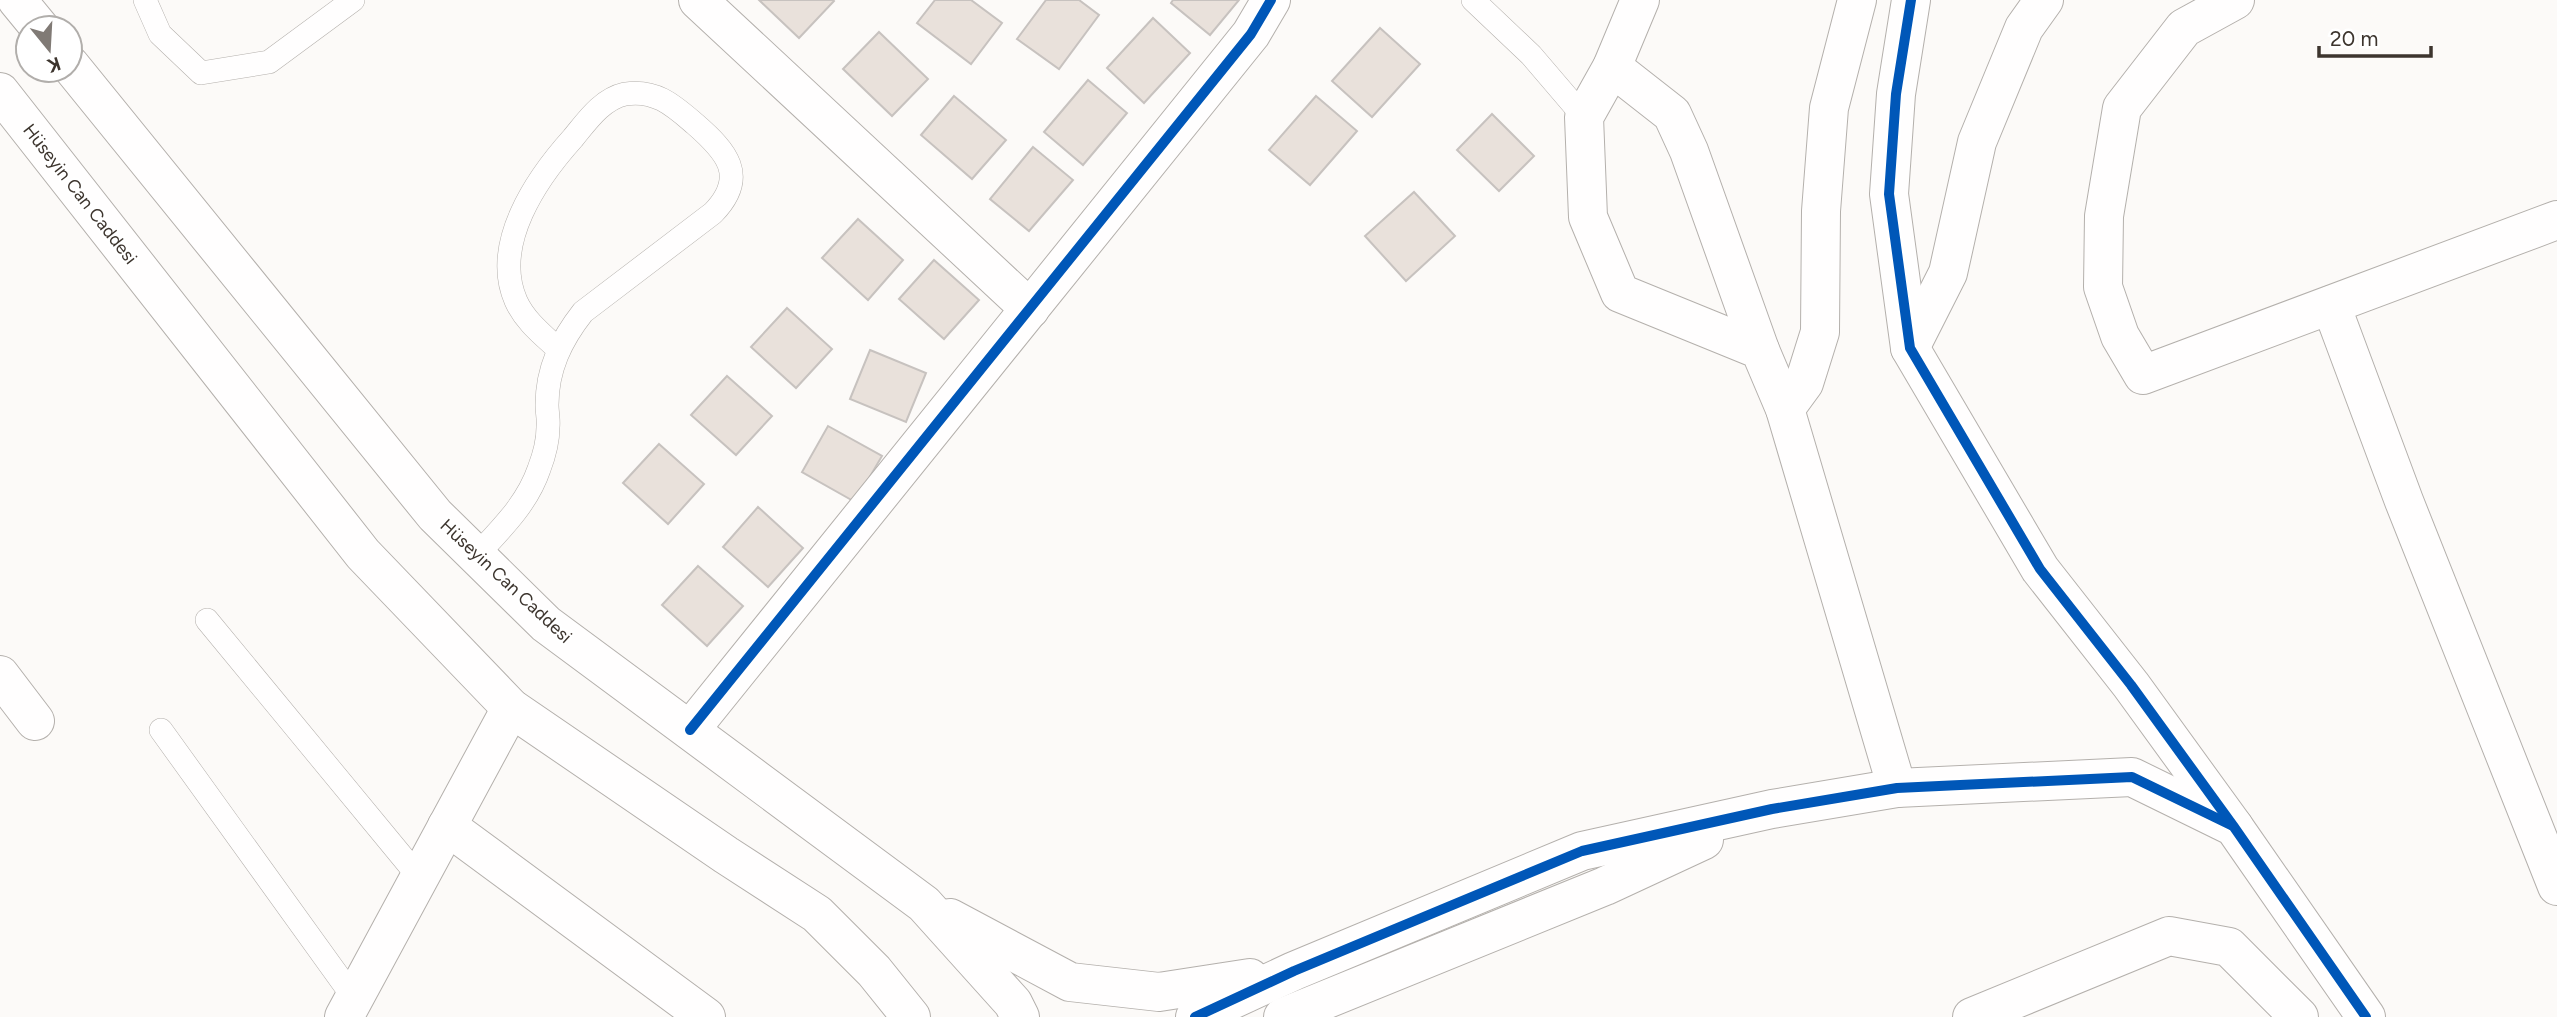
<svg xmlns="http://www.w3.org/2000/svg" width="2557" height="1017" font-family="Figtree,sans-serif">
<style>
.building{fill:#e9e1db;stroke:#c7c2bf;stroke-width:2}
.lines{fill:none;stroke-linecap:round;stroke-linejoin:round}
.lane-casing{stroke:#b4b0ac;stroke-width:24}
.street-casing{stroke:#b4b0ac;stroke-width:40}
.secondary-casing{stroke:#b4b0ac;stroke-width:40}
.lane{stroke:#fffefe;stroke-width:23}
.street{stroke:#fffefe;stroke-width:38}
.secondary{stroke:#fffefe;stroke-width:38}
.cycleway-casing{stroke:#fff;stroke-width:15}
.cycleway{stroke:#0057b8;stroke-width:10}
.labels{text-anchor:middle;stroke-width:5;stroke-linejoin:round;paint-order:stroke}
.street-label{font-size:18px;fill:#3d352e;stroke:#fff}
</style>
<rect width="100%" height="100%" fill="#fcfaf8"/>
<g class="building">
<path d="M759 0H833L834 1 799 38Z"/>
<path d="M935 0H971L1002 23 971 64 917 23Z"/>
<path d="M1046 0H1079L1099 15 1059 69 1017 39Z"/>
<path d="M1173 0H1239L1210 35 1171 3Z"/>
<path d="M1153 18 1190 53 1144 103 1107 68Z"/>
<path d="M1380 28 1420 64 1372 117 1332 81Z"/>
<path d="M879 32 928 79 892 116 843 69Z"/>
<path d="M1088 80 1127 113 1083 165 1044 132Z"/>
<path d="M954 96 1006 140 972 179 921 135Z"/>
<path d="M1316 96 1357 131 1310 185 1269 150Z"/>
<path d="M1492 114 1534 156 1499 191 1457 150Z"/>
<path d="M1033 147 1073 180 1029 231 990 199Z"/>
<path d="M1414 192 1455 236 1406 281 1365 236Z"/>
<path d="M858 219 903 260 868 300 822 258Z"/>
<path d="M934 260 979 300 944 339 899 299Z"/>
<path d="M787 308 832 349 796 388 751 347Z"/>
<path d="M870 350 926 373 906 422 850 399Z"/>
<path d="M727 376 772 416 736 455 691 415Z"/>
<path d="M828 426 882 456 855 502 802 472Z"/>
<path d="M659 444 704 484 668 524 623 483Z"/>
<path d="M758 507 803 548 768 587 723 547Z"/>
<path d="M698 566 743 606 707 646 662 605Z"/>
</g>
<g class="lines">
<g class="lane-casing">
<g id="lane">
<path d="M145 0 160 34 201 73 269 62 353 0"/>
<path d="M1473 0 1531 55 1584 117"/>
<path d="M476 556C501 529 527 504 539 469 544 456 548 441 548 427 549 420 547 413 547 405 547 369 561 340 583 312L713 213C749 176 726 151 695 124 674 106 656 89 625 94 602 99 587 121 573 138 537 178 491 244 516 301 525 321 543 335 558 349"/>
<path d="M207 620 419 877"/>
<path d="M161 730 354 998"/>
</g>
</g>
<g class="street-casing">
<g id="street">
<path d="M698 0 1030 309"/>
<path d="M1640 0 1612 67 1584 117 1588 217 1620 293 1760 350 1785 409 1897 788"/>
<path d="M1911 0 1896 94 1889 194 1910 348 2040 569 2131 685 2234 827"/>
<path d="M2235 0 2184 28 2122 108 2104 216 2103 287 2120 336 2143 375 2557 220"/>
<path d="M1612 67 1672 114 1689 151 1760 350"/>
<path d="M2331 305 2404 501 2557 886"/>
<path d="M1910 348 1948 273 1977 142 2024 28 2044 0"/>
<path d="M1785 409 1804 383 1820 332 1821 211 1829 108 1857 0"/>
<path d="M0 675 35 721"/>
<path d="M690 730 1251 34 1271 0"/>
<path d="M447 826 706 1017"/>
<path d="M344 1017 511 708"/>
<path d="M1972 1017 2169 936 2229 947 2299 1017"/>
</g>
</g>
<g class="secondary-casing">
<g id="secondary">
<path d="M17 0 40 28"/>
<path d="M70 65 435 515 546 624 924 904 1013 1003 1020 1017"/>
<path d="M0 92 363 554 511 708 726 855 817 914 874 971 911 1017"/>
<path d="M950 918 1070 982 1159 992 1250 978"/>
<path d="M1195 1017 1294 971 1582 851 1772 809 1897 788 2132 777 2234 827 2366 1017"/>
<path d="M1283 1017 1605 886 1704 840"/>
</g>
</g>
<use href="#lane" class="lane"/>
<use href="#street" class="street"/>
<use href="#secondary" class="secondary"/>
<g class="cycleway-casing">
<g id="cycleway">
<path d="M1911 0 1896 94 1889 194 1910 348 2040 569 2131 685 2234 827 2366 1017"/>
<path d="M690 730 1251 34 1271 0"/>
<path d="M1195 1017 1294 971 1582 851 1772 809 1897 788 2132 777 2231 825"/>
</g>
</g>
<use href="#cycleway" class="cycleway"/>
</g>
<g class="labels">
<g class="street-label">
<text transform="translate(80 194) rotate(52)" y="6">Hüseyin Can Caddesi</text>
<text transform="translate(506 581) rotate(43)" y="6">Hüseyin Can Caddesi</text>
</g>
</g>
<g transform="translate(49 49) rotate(162)"><circle r="33" fill="#ffffff" stroke="#b1aeab" stroke-width="2"/>
<path d="M0-5L12 26L0 18L-12 26Z" fill="#807a75"/>
<text y="-10" font-size="19" font-weight="bold" text-anchor="middle" fill="#3d352e">K</text>
</g>
<path d="M2319 46v10h112v-10" fill="none" stroke="#3d352e" stroke-width="3.5"/>
<text x="2330" y="46" font-size="21" fill="#3d352e" stroke="#ffffff" stroke-width="5" paint-order="stroke">20 m</text>
</svg>
